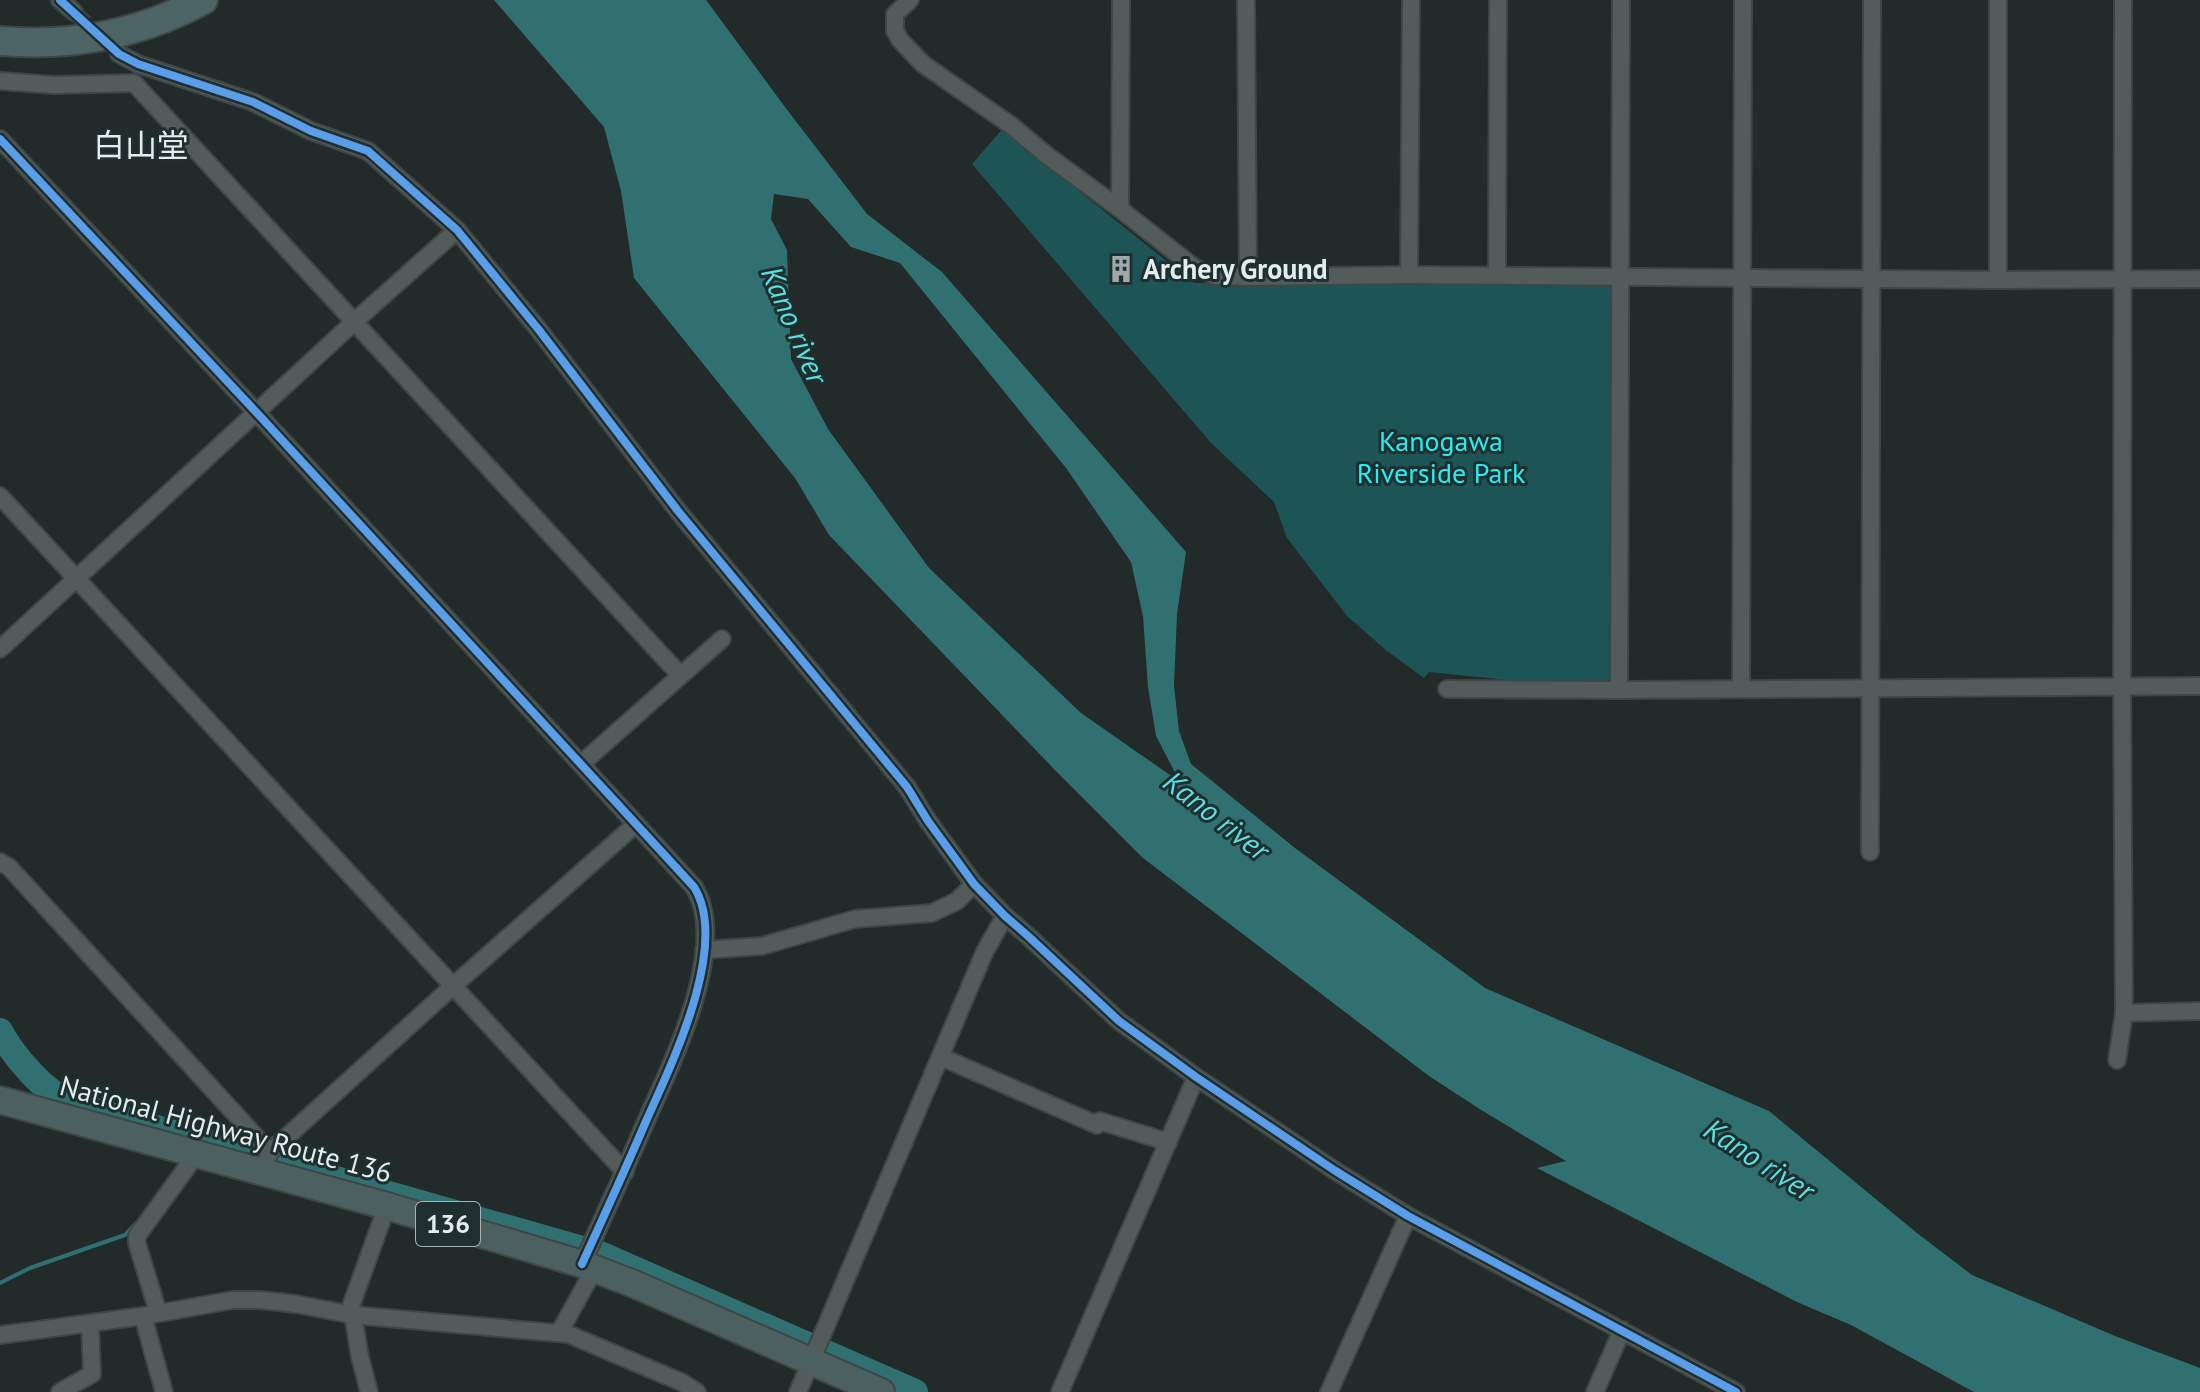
<svg xmlns="http://www.w3.org/2000/svg" width="2200" height="1392" font-family="'PT Sans','Noto Sans JP',sans-serif">
<style>
.green{fill:#1d5455}
.water{fill:#317071;fill-rule:evenodd}
.lines{fill:none;stroke-linecap:round;stroke-linejoin:round}
.stream{stroke:#317071;stroke-width:4}
.river{stroke:#317071;stroke-width:26}
.minor-tunnel{stroke:#3f4747;stroke-width:16;stroke-dasharray:16 8;stroke-linecap:butt}
.minor-casing{stroke:#3f4646;stroke-width:20}
.trunk-casing{stroke:#3f4646;stroke-width:30}
.motorway-casing{stroke:#3f4646;stroke-width:32}
.minor{stroke:#545b5b;stroke-width:16}
.trunk{stroke:#4c6060;stroke-width:26}
.motorway{stroke:#4c6464;stroke-width:28}
.cycleway-casing{stroke:#1f2e2e;stroke-width:13}
.cycleway{stroke:#5a9eea;stroke-width:8}
.labels{text-anchor:middle;stroke-width:6;stroke-linejoin:round;paint-order:stroke}
.shield{fill:#1f2e2e;stroke:#a9b4b4;stroke-width:2}
.shield-label{font-size:26px;font-weight:bold;fill:#e4eded}
.poi-label{font-size:28px;font-weight:bold;fill:#e4eded;stroke:#1f2e2e;text-anchor:start}
.park-label{font-size:28px;fill:#22f1f3;stroke:#1f2e2e}
.street-label{font-size:28px;fill:#e4eded;stroke:#1f2e2e}
.water-label{font-size:30px;font-style:italic;fill:#59dfe0;stroke:#1f2e2e}
.quarter-label{font-size:32px;fill:#e4eded;stroke:#1f2e2e}
</style>
<rect width="100%" height="100%" fill="#222a2a"/>
<path class="green" d="M1004 127 1084 195 1194 283 1611 286 1609 681H1518L1429 672 1424 678 1387 651 1347 616 1287 538 1274 502 1211 443 972 164Z"/>
<path class="water" d="M494 0H706L785 107 867 214 942 272 1186 552 1177 614 1174 686 1179 731 1191 764 1295 848 1485 988 1769 1111 1917 1233 1972 1275 2115 1336 2200 1368V1392H1974L1851 1325 1797 1302 1537 1168 1566 1161 1478 1108 1429 1076 1143 858 1054 769 829 535 795 478 634 278 621 191 604 127ZM774 194 808 199 851 247 900 263 1066 468 1131 562 1143 616 1148 687 1156 736 1180 782 1081 713 929 568 828 429 791 359 787 250 771 219Z"/>
<g class="lines">
<path class="stream" d="M0 1283 30 1268 125 1235 141 1218"/>
<path class="river" d="M0 1031C14 1057 44 1092 72 1104L600 1254 915 1392"/>
<path class="minor-tunnel" d="M74 12 102 38"/>
<g class="minor-casing">
<g id="minor">
<path d="M60 0 74 12"/>
<path d="M910 0 895 14V31L900 40 923 64 1012 126 1045 154 1120 209"/>
<path d="M1121 0 1120 209 1195 268 1215 276 1248 277 1409 275 1998 280 2200 279"/>
<path d="M1246 0 1248 277"/>
<path d="M119 54 138 64 253 102 311 131 368 151 457 230 539 330 678 511 907 787 928 821 974 884 1005 916 1028 936 1119 1021 1196 1077 1334 1170 1408 1216 1736 1392"/>
<path d="M0 81 54 85 134 83 680 675"/>
<path d="M0 139 257 413 636 824 694 887C730 945 672 1063 647 1119 626 1168 604 1216 582 1264"/>
<path d="M1409 275 1411 0"/>
<path d="M1497 276 1498 0"/>
<path d="M1998 280V0"/>
<path d="M0 496 625 1172"/>
<path d="M0 649 355 321 457 230"/>
<path d="M1741 688 1743 0"/>
<path d="M1447 689 1619 690 2200 686"/>
<path d="M1619 690 1621 0"/>
<path d="M581 764 722 639"/>
<path d="M1870 852 1872 0"/>
<path d="M0 862 9 867 270 1152"/>
<path d="M704 950 762 946 855 919 932 913 957 901 974 884"/>
<path d="M2124 1013 2200 1011"/>
<path d="M941 1057 1097 1125 1100 1121 1168 1142"/>
<path d="M2117 1060 2124 1013 2122 685 2123 0"/>
<path d="M262 1171 270 1152 452 987 636 824"/>
<path d="M158 1312 137 1243V1236L190 1163 194 1153"/>
<path d="M348 1314 387 1206"/>
<path d="M353 1315 360 1357 369 1392"/>
<path d="M143 1316 164 1392"/>
<path d="M559 1333 595 1268"/>
<path d="M0 1335 143 1316 233 1300H260L296 1304 353 1315 568 1334 681 1382 697 1392"/>
<path d="M60 1392 92 1374 90 1324"/>
<path d="M798 1392 985 951 1005 916"/>
<path d="M1060 1392 1196 1077"/>
<path d="M1329 1392 1408 1216"/>
<path d="M1595 1392 1622 1330"/>
</g>
</g>
<g class="trunk-casing">
<path id="trunk" d="M0 1100 387 1206 582 1264 634 1284 881 1392"/>
</g>
<g class="motorway-casing">
<path id="motorway" d="M0 41C72 47 139 35 203 0"/>
</g>
<use href="#minor" class="minor"/>
<use href="#trunk" class="trunk"/>
<use href="#motorway" class="motorway"/>
<g class="cycleway-casing">
<g id="cycleway">
<path d="M60 0 119 54 138 64 253 102 311 131 368 151 457 230 539 330 678 511 907 787 928 821 974 884 1005 916 1028 936 1119 1021 1196 1077 1334 1170 1408 1216 1736 1392"/>
<path d="M0 139 257 413 636 824 694 887C730 945 672 1063 647 1119 626 1168 604 1216 582 1264"/>
</g>
</g>
<use href="#cycleway" class="cycleway"/>
</g>
<defs>
<g id="building-bare" transform="scale(2.16)"><path d="M-4-6H4V6H1V3H-1V6H-4ZM-2.5-4.3h1.7v1.8h-1.7ZM.8-4.3h1.7v1.8H.8ZM-2.5-1h1.7V.8h-1.7ZM.8-1h1.7V.8H.8Z" fill="#a0a9a9" stroke="#1f2e2e" stroke-width="2.5" paint-order="stroke"/></g>
</defs>
<g fill-rule="evenodd">
<use href="#building-bare" x="1121" y="269"/>
</g>
<g class="labels">
<rect class="shield" x="416" y="1202" width="64" height="44" rx="6"/>
<g class="shield-label">
<text x="448" y="1233">136</text>
</g>
<g class="poi-label">
<text x="1143" y="279">Archery Ground</text>
</g>
<g class="park-label">
<text x="1441" y="451">Kanogawa<tspan x="1441" dy="32">Riverside Park</tspan></text>
</g>
<g class="street-label">
<text transform="translate(226 1129) rotate(15)" y="10">National Highway Route 136</text>
</g>
<g class="water-label">
<text transform="translate(794 325) rotate(67)" y="10">Kano river</text>
<text transform="translate(1216 816) rotate(38)" y="10">Kano river</text>
<text transform="translate(1759 1160) rotate(33)" y="10">Kano river</text>
</g>
<g class="quarter-label">
<text x="141" y="157">白山堂</text>
</g>
</g>
</svg>
